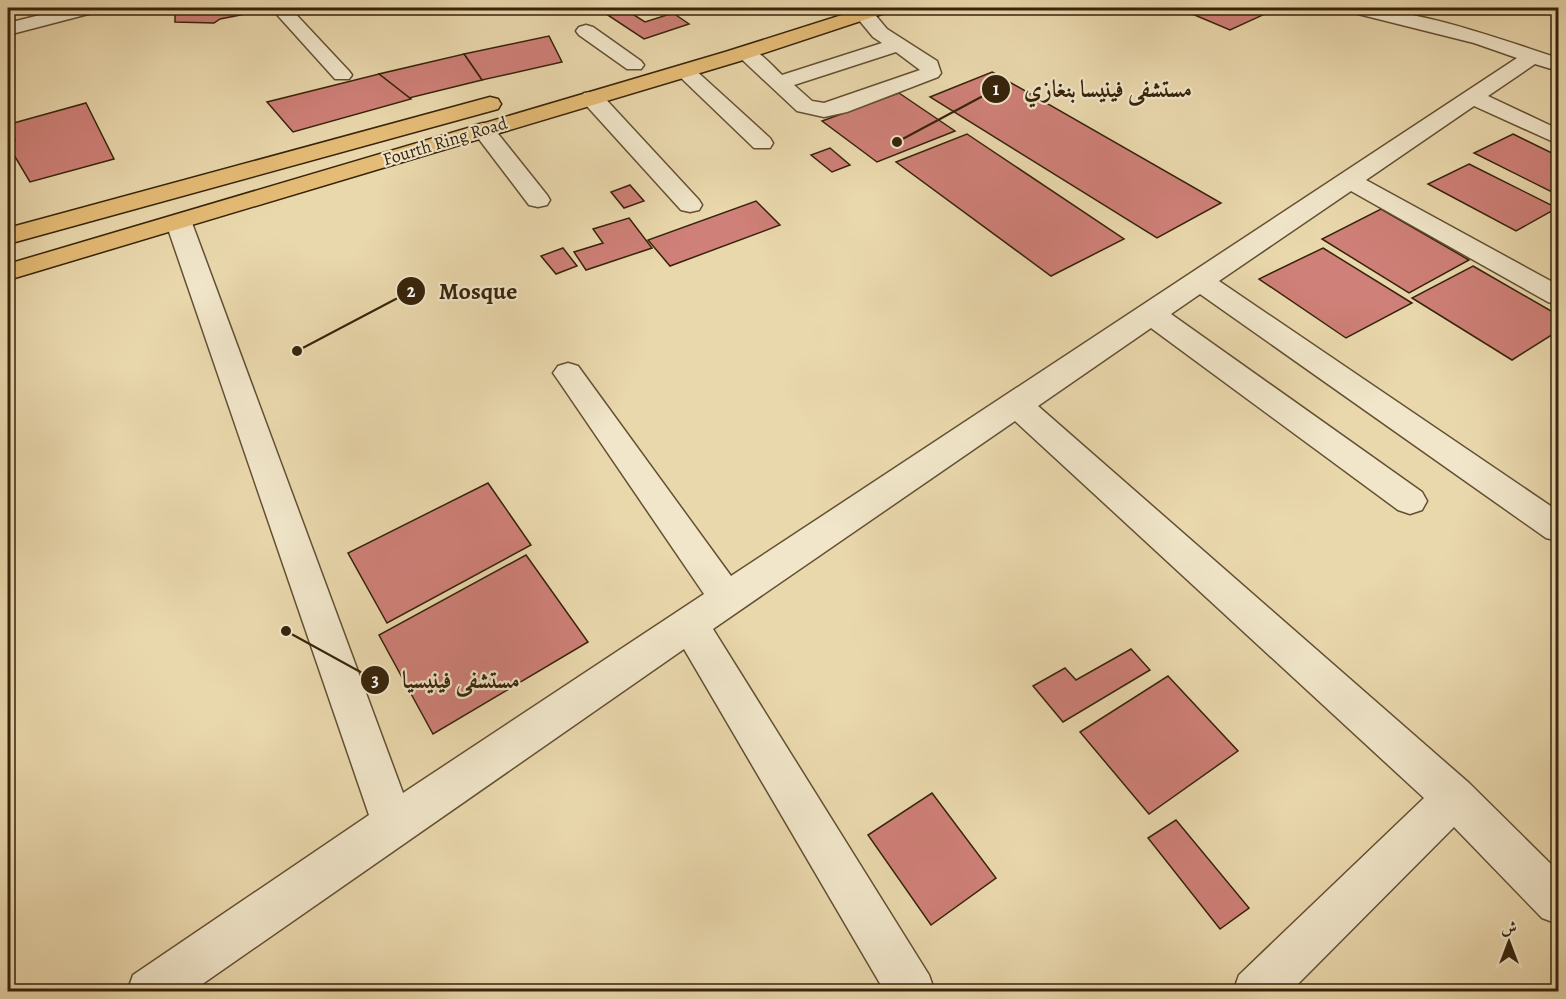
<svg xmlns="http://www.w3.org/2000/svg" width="1566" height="999" font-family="Alegreya,Amiri,serif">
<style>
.building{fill:#cf8078;stroke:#36230a;stroke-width:1.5}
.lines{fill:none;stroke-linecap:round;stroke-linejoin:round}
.minor-casing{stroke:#635033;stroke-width:3}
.major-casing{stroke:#36230a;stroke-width:3}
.minor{fill:#f1e6ca;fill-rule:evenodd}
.major{fill:#e5bc76;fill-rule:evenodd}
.labels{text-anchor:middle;stroke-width:4.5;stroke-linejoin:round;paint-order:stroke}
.far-street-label{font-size:18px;fill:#36230a;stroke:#f1e6ca}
.leader{fill:none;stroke:#36230a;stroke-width:2}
.callout-dot{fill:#36230a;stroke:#f1e6ca;stroke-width:2}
.mark-label{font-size:18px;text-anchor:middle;font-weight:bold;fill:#fff}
.callout-label{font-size:24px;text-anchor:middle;font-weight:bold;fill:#36230a;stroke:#f1e6ca;stroke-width:4.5;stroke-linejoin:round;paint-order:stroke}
</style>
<rect width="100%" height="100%" fill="#ead8ad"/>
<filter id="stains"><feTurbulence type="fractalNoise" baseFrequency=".00333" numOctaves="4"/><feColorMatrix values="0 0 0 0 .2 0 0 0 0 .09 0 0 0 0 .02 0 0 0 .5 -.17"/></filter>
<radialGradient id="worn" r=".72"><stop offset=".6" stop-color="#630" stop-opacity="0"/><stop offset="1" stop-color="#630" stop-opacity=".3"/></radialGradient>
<g class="building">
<path d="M169 8H265L267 10 220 19 214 23 175 22V14Z"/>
<path d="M597 8H623L645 22 673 13 689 24 644 39Z"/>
<path d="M648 8H675L657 13Z"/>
<path d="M1178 8H1278L1230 30Z"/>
<path d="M549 36 562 62 482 80 464 54Z"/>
<path d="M464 54 482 80 409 98 379 74Z"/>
<path d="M992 72 1221 203 1157 238 930 97Z"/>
<path d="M379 74 411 99 293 132 267 102Z"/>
<path d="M899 93 955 131 877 162 822 121Z"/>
<path d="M86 103 114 159 30 182 8 145 15 141 10 124Z"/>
<path d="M967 134 1124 239 1051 276 896 162Z"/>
<path d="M1513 134 1558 156V195L1474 153Z"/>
<path d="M830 148 850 165 832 172 811 155Z"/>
<path d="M1469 164 1557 208 1516 231 1428 184Z"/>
<path d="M630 185 644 201 624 208 611 192Z"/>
<path d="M756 201 780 225 670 266 648 240Z"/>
<path d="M1381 209 1469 260 1409 293 1322 239Z"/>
<path d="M629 218 652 248 586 270 574 252 603 243 593 229Z"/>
<path d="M563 248 577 266 556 274 541 256Z"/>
<path d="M1323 248 1412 303 1346 338 1259 279Z"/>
<path d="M1473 266 1558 315V331L1512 360 1412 298Z"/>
<path d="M488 483 531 545 387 623 348 553Z"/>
<path d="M526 555 588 642 433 734 379 635Z"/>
<path d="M1131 649 1150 670 1063 722 1033 686 1065 668 1076 680Z"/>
<path d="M1168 676 1238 751 1149 814 1080 732Z"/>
<path d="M932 793 996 878 931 925 868 835Z"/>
<path d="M1176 820 1249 908 1220 929 1148 838Z"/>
</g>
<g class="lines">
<g class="minor-casing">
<g id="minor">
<path d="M68 8H99L96 12 8 35V23Z"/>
<path d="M271 8H290L349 71 352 75 349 79H335Z"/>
<path d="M864 8 871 10 887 29 937 61 941 73 938 77 847 112 824 117 797 111 735 53 738 49C756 44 770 64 782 75L882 43 873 37 854 14ZM896 52 920 70 824 103 812 101 794 85Z"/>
<path d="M1348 8C1417 8 1493 37 1558 58V71L1535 64 1488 96 1558 129V144L1474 106 1366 180 1558 285V305L1548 302 1351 191 1219 281 1558 511V541L1546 538 1200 294 1171 314 1422 492 1427 501 1422 510 1410 514 1398 510 1151 328 1038 406 1469 783 1558 871V924L1542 918 1454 827 1290 992H1233L1239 975 1424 798 1015 421 713 629 929 975 935 992H885L684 649 191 992H127L133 975 369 815 166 223 170 218 179 215 188 218 192 223 403 793 704 594 558 380 553 373 558 366 568 363 578 366 731 576 1517 58 1474 43 1350 12Z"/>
<path d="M586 25 593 27 641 61 644 65 641 69H627L579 35 576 31 579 27Z"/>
<path d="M685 65 692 67 770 138 773 143 770 148H754L678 75 675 71 678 67Z"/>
<path d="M592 92 600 93 699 200 702 205 699 210 690 212 681 210 584 103 581 98 584 93Z"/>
<path d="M483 123 491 125 547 195 550 200 547 205 538 207 529 205 472 130 475 125Z"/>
</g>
</g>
<g class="major-casing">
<g id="major">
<path d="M864 8H891L888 12 740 61 8 280V264L725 52Z"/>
<path d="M490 97 498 99 501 104 498 109 8 244V228Z"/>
</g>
</g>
<use href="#minor" class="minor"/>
<use href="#major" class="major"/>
</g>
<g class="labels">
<g class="far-street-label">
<text transform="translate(445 141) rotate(-17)" y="6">Fourth Ring Road</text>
</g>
</g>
<path class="leader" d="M897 142L996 89M297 351L411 291M286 631L375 680"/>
<g class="callout-dot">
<circle cx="897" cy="142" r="6"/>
<circle cx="297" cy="351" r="6"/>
<circle cx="286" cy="631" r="6"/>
<circle cx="996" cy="89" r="15"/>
<circle cx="411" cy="291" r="15"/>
<circle cx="375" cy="680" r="15"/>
</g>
<g class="mark-label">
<text x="996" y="95">1</text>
<text x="411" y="297">2</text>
<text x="375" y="686">3</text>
</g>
<g class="callout-label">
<text x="1108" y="97">مستشفى فينيسا بنغازي</text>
<text x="478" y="299">Mosque</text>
<text x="461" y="688">مستشفى فينيسيا</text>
</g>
<rect width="1566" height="999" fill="none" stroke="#ead8ad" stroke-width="30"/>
<rect x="9" y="9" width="1548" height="981" fill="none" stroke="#36230a" stroke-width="3"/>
<rect x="15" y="15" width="1536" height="969" fill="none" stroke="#36230a" stroke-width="1.5"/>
<g transform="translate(1509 942)" stroke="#f1e6ca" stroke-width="4.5" paint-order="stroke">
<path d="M0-4.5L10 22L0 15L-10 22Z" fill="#36230a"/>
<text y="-9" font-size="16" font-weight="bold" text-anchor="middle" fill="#36230a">ش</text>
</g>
<rect width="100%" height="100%" filter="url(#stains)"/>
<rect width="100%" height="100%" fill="url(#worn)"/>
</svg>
